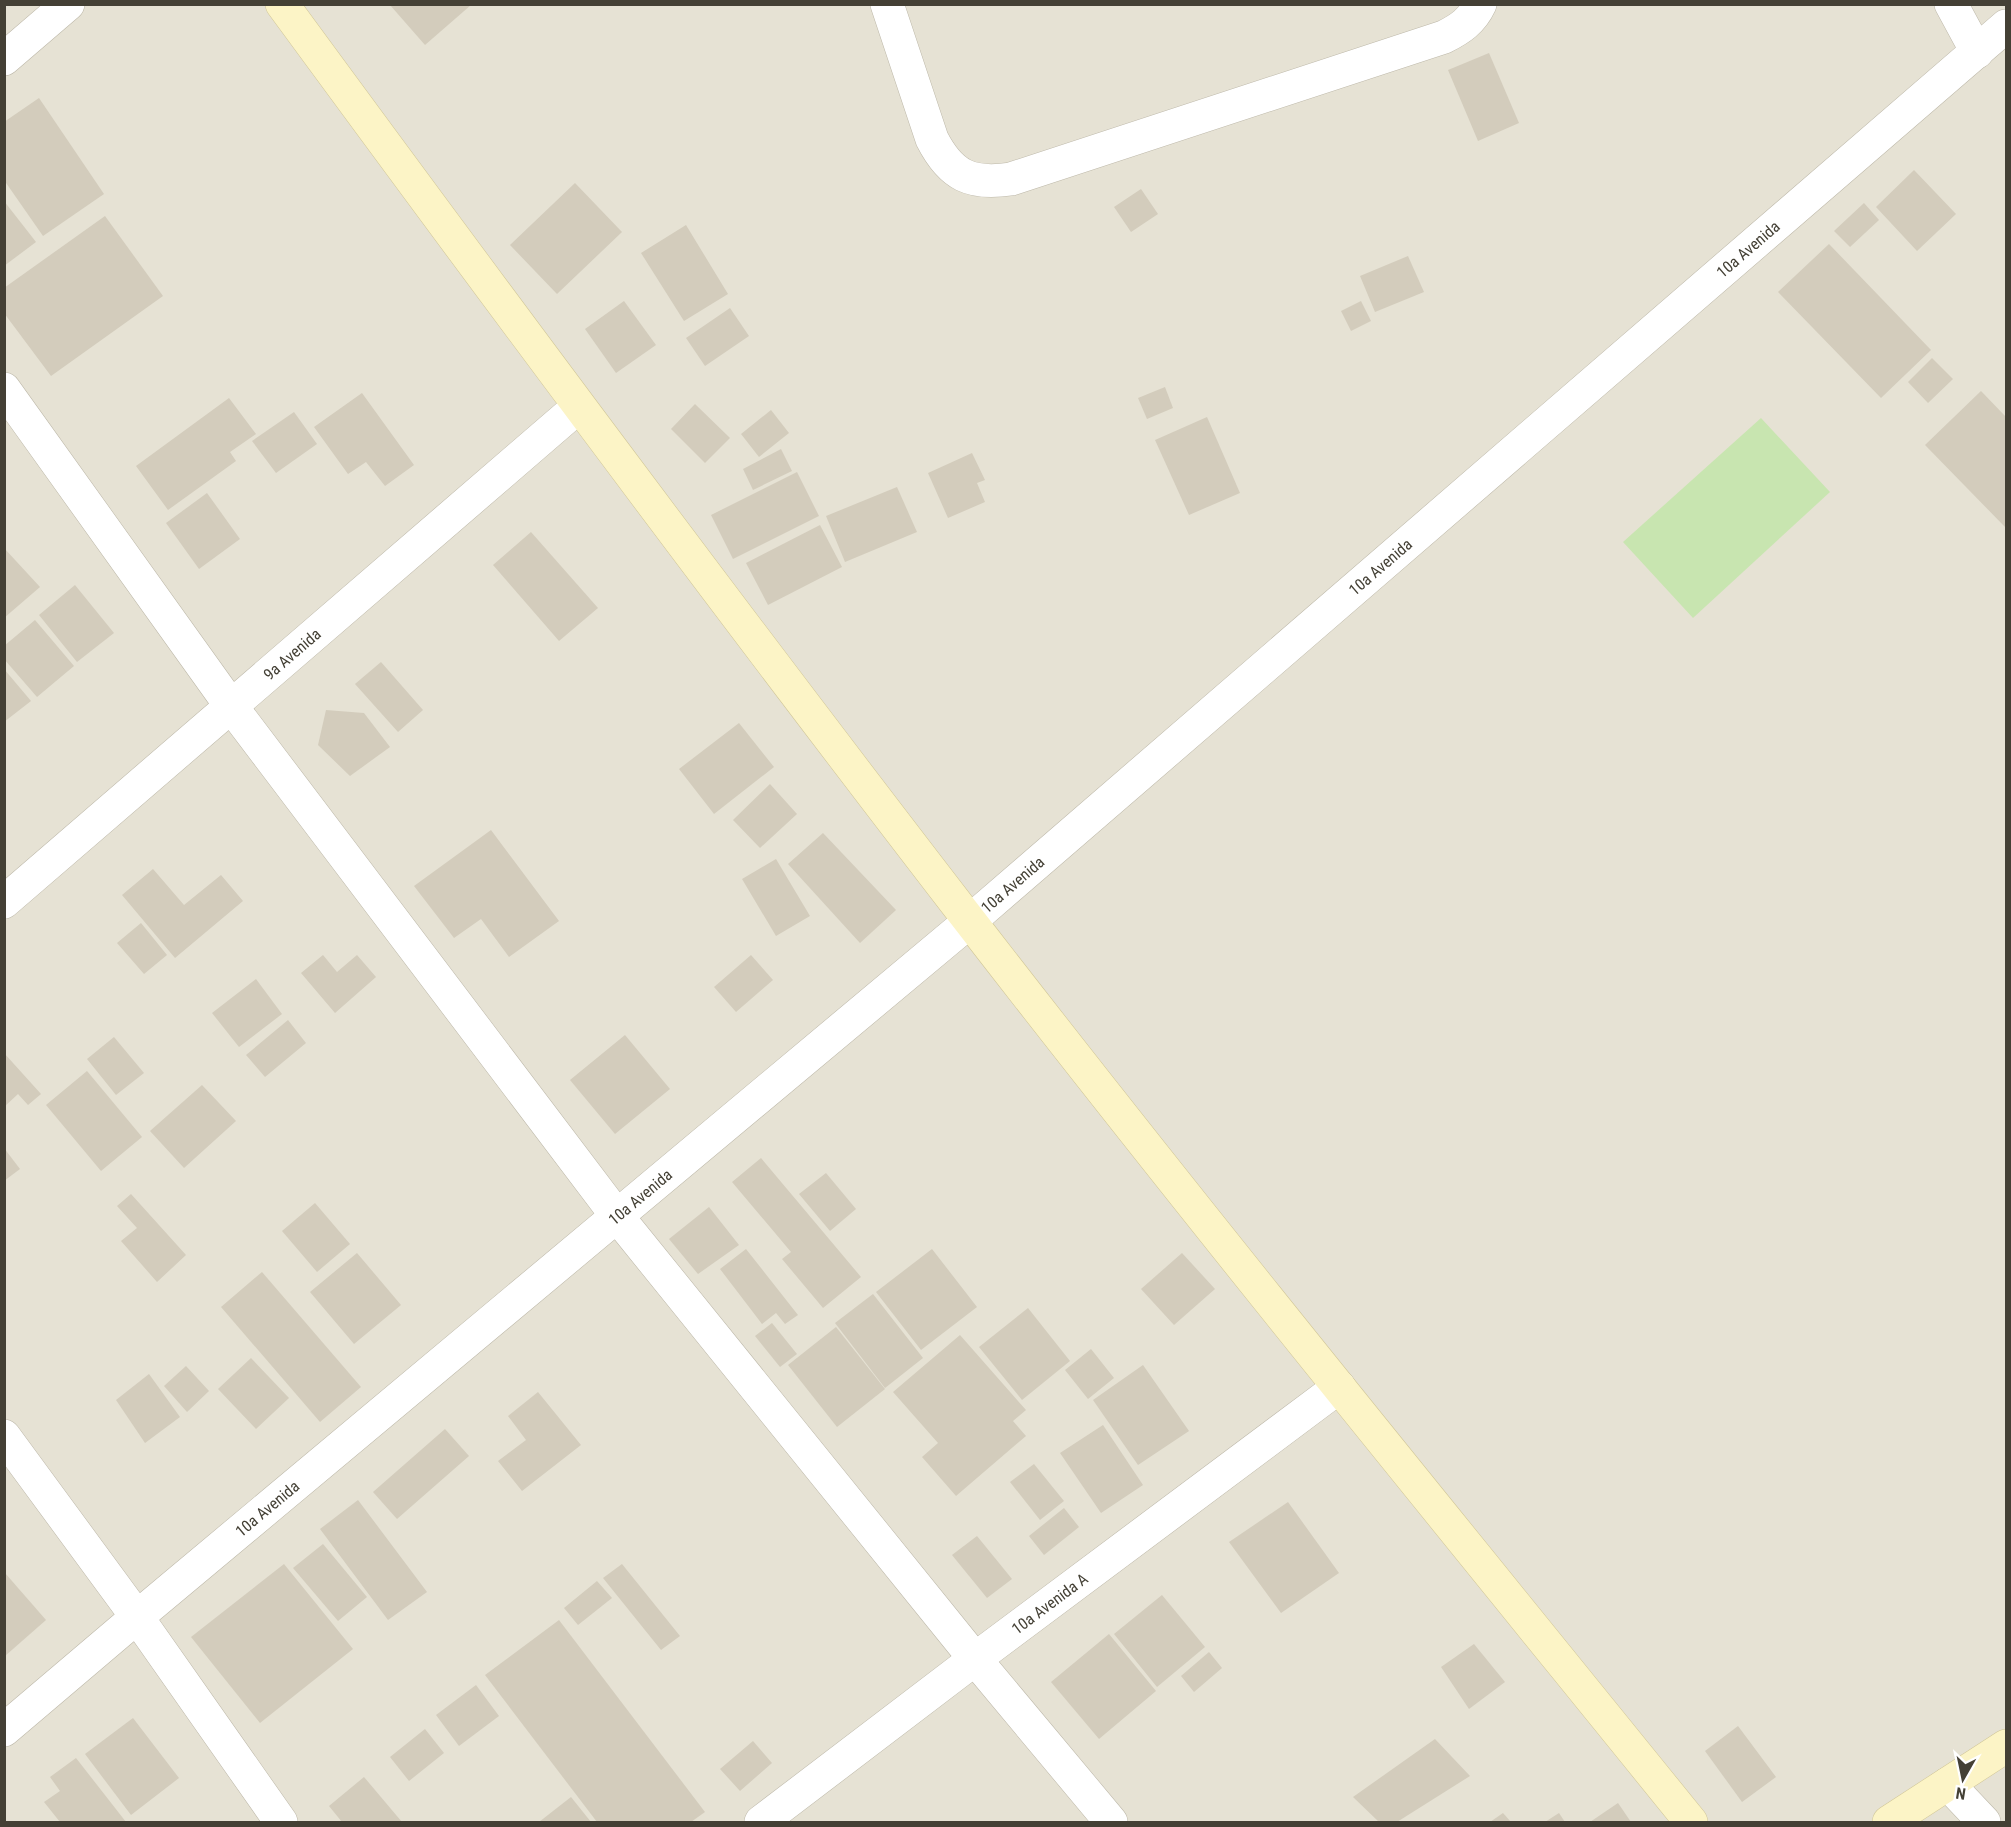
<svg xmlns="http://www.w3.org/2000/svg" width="2011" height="1827" font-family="'Roboto Condensed',sans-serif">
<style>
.residential{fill:#e6e2d4}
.green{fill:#c8e5b0}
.building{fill:#d3ccbc}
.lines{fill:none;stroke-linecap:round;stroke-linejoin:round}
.street-casing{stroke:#bdb8a9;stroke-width:34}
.secondary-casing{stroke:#d0c697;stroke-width:34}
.street{stroke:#fff;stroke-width:33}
.secondary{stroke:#fcf4c6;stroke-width:33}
.labels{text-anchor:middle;stroke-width:5;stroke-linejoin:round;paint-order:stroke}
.street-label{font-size:16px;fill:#444035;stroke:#fff}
</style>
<rect width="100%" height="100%" fill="#f2efe6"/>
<rect class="residential" x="5" y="5" width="2001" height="1817"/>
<path class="green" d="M1761 418 1830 492 1693 618 1623 542Z"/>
<g class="building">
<path d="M390 5H471L425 45Z"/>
<path d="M1489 53 1519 123 1478 141 1448 70Z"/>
<path d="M39 98 104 194 43 236 4 180V122Z"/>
<path d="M1914 170 1956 214 1917 251 1876 207Z"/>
<path d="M575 183 622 232 557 294 510 245Z"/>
<path d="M1141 189 1158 214 1131 232 1114 207Z"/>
<path d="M4 201 36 242 4 266Z"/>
<path d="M1864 203 1879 220 1850 247 1834 231Z"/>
<path d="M105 216 163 296 51 376 4 313V288Z"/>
<path d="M686 225 728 294 684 321 641 253Z"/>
<path d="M1829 244 1931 350 1881 398 1778 292Z"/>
<path d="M1408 256 1424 292 1375 312 1360 276Z"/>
<path d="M624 301 656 345 616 373 585 329Z"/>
<path d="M1361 301 1371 321 1351 331 1341 311Z"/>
<path d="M730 308 749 336 705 366 686 338Z"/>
<path d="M1932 358 1953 379 1928 403 1908 382Z"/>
<path d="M1165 387 1173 408 1147 419 1138 398Z"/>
<path d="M1981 391 2006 417V528L1925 445Z"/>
<path d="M362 393 414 465 385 486 366 462 348 474 314 427Z"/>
<path d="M229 398 256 434 230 452 236 461 168 510 136 466Z"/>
<path d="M695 404 730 438 705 463 671 429Z"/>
<path d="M771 410 789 433 759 457 741 434Z"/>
<path d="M294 412 317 444 276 473 252 441Z"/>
<path d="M1207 417 1240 493 1189 515 1155 440Z"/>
<path d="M781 449 792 471 753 490 743 469Z"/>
<path d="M972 453 985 480 977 483 985 502 948 518 928 473Z"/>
<path d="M797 472 819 516 733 559 711 515Z"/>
<path d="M897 487 917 532 845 562 826 516Z"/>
<path d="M207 493 240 539 199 569 166 523Z"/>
<path d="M820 525 842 567 768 605 746 563Z"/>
<path d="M531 532 598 608 559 641 493 565Z"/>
<path d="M4 548 40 587 4 618Z"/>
<path d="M75 585 114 633 77 662 39 615Z"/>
<path d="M35 620 74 666 37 697 4 659V646Z"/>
<path d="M381 662 423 710 398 732 355 684Z"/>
<path d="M4 669 31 701 4 722Z"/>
<path d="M326 710 364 713 390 747 350 776 318 745Z"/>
<path d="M739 723 774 767 714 814 679 769Z"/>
<path d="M770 784 797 814 760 848 733 820Z"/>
<path d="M491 830 559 921 509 957 481 919 454 938 414 886Z"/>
<path d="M823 833 896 910 860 943 788 864Z"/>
<path d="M776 859 810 916 776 936 742 879Z"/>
<path d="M153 869 184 905 221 875 243 901 175 958 122 895Z"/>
<path d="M141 923 167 955 144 974 117 943Z"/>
<path d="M323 955 337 972 357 955 376 977 335 1013 301 973Z"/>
<path d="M751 955 773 980 736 1012 714 987Z"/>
<path d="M256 979 282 1014 239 1047 212 1013Z"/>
<path d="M288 1020 306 1043 265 1077 246 1055Z"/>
<path d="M625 1035 670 1089 615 1134 570 1080Z"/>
<path d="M114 1037 144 1073 116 1095 87 1059Z"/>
<path d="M4 1053 41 1094 28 1105 18 1094 4 1107Z"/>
<path d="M87 1071 142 1137 101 1171 46 1105Z"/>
<path d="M202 1085 236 1121 184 1168 150 1131Z"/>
<path d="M4 1148 20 1169 4 1181Z"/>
<path d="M761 1158 861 1277 823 1308 782 1259 791 1252 732 1182Z"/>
<path d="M826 1173 856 1209 830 1231 799 1194Z"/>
<path d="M131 1194 186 1255 157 1282 121 1241 137 1228 117 1206Z"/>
<path d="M315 1203 350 1244 317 1272 282 1231Z"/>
<path d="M709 1207 739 1245 698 1274 669 1239Z"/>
<path d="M746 1249 798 1315 785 1324 776 1313 762 1324 720 1269Z"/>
<path d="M932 1249 977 1307 921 1350 876 1292Z"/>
<path d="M357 1253 401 1305 354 1344 310 1292Z"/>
<path d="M1182 1253 1215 1289 1174 1325 1141 1289Z"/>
<path d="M262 1272 361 1387 320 1422 221 1307Z"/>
<path d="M873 1294 923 1358 885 1388 835 1323Z"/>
<path d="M1028 1308 1070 1361 1022 1400 979 1347Z"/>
<path d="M772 1323 797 1354 780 1367 755 1336Z"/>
<path d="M836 1327 885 1389 837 1427 788 1365Z"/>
<path d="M960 1335 1026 1410 1013 1421 1026 1436 956 1496 922 1457 938 1443 893 1392Z"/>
<path d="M1091 1349 1114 1378 1088 1399 1065 1370Z"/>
<path d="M251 1358 289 1398 256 1429 218 1389Z"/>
<path d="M1143 1365 1189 1431 1138 1465 1093 1400Z"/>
<path d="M186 1366 209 1391 187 1412 164 1386Z"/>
<path d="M149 1374 180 1417 145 1443 116 1400Z"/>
<path d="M538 1392 581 1445 522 1491 498 1461 526 1440 508 1416Z"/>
<path d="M1103 1425 1143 1485 1101 1513 1060 1453Z"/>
<path d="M445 1429 469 1456 397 1519 373 1492Z"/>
<path d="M1034 1464 1064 1501 1040 1520 1010 1482Z"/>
<path d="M358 1500 427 1592 388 1620 320 1529Z"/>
<path d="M1288 1502 1339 1573 1281 1613 1229 1542Z"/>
<path d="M1064 1508 1079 1527 1044 1555 1029 1536Z"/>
<path d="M977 1536 1012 1579 987 1598 952 1555Z"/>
<path d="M323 1544 367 1597 338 1621 293 1568Z"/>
<path d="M284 1564 353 1649 260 1723 191 1637Z"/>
<path d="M622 1564 680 1636 661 1650 603 1578Z"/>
<path d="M5 1573 46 1620 5 1656Z"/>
<path d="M597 1581 612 1598 578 1625 564 1608Z"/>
<path d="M1162 1595 1205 1647 1157 1687 1114 1634Z"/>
<path d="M559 1620 705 1812 691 1822H597L485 1675Z"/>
<path d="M1109 1634 1156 1691 1099 1739 1051 1682Z"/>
<path d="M1474 1644 1505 1682 1469 1709 1441 1667Z"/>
<path d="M1209 1652 1222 1668 1194 1692 1181 1676Z"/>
<path d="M476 1685 499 1716 459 1746 436 1715Z"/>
<path d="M133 1718 179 1778 131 1815 85 1754Z"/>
<path d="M1738 1726 1776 1777 1742 1802 1705 1751Z"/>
<path d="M425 1729 444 1753 409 1781 390 1757Z"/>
<path d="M1435 1739 1470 1776 1397 1822H1379L1353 1797Z"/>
<path d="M753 1741 772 1763 740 1791 720 1769Z"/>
<path d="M76 1758 126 1822H60L44 1802 60 1791 50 1777Z"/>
<path d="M364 1777 402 1822H342L329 1806Z"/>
<path d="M571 1797 591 1822H539Z"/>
<path d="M1618 1803 1631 1822H1590Z"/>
<path d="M1503 1813 1511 1822H1490Z"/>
<path d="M1559 1813 1565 1822H1545Z"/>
</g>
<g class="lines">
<g class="street-casing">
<g id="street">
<path d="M887 4 932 139C951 176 971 185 1011 179L1444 37C1460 29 1472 21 1480 4"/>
<path d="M1951 4 1977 52"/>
<path d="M4 59 68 4"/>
<path d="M4 389 231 706 617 1216 975 1659 1111 1822"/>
<path id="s1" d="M4 902 578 407"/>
<path d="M4 1436 137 1617 281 1822"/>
<path id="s2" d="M4 1730 137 1617 970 921 2006 26"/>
<path d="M1948 1784 1984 1822"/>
<path id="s3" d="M761 1822 975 1659 1339 1387"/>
</g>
</g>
<g class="secondary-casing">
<g id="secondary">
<path d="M282 4C508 312 736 618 969 920 1205 1225 1449 1523 1691 1822"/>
<path d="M1889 1822 2006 1746"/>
</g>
</g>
<use href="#street" class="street"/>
<use href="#secondary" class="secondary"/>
</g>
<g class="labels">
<g class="street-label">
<text dy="6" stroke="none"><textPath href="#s2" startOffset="2288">10a Avenida</textPath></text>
<text dy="6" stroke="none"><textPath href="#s2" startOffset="1802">10a Avenida</textPath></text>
<text dy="6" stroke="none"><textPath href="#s1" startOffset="380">9a Avenida</textPath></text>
<text dy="6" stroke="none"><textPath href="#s2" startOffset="1316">10a Avenida</textPath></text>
<text dy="6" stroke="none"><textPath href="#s2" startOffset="830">10a Avenida</textPath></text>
<text dy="6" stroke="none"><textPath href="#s2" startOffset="344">10a Avenida</textPath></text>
<text dy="6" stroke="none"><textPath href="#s3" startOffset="362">10a Avenida A</textPath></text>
</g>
</g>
<rect width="2011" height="1827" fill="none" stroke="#444035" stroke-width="12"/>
<g transform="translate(1963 1779) rotate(189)" stroke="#ffffff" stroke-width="4.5" paint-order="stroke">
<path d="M0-4.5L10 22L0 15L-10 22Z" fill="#444035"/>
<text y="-9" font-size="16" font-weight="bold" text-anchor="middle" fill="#444035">N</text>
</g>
</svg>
